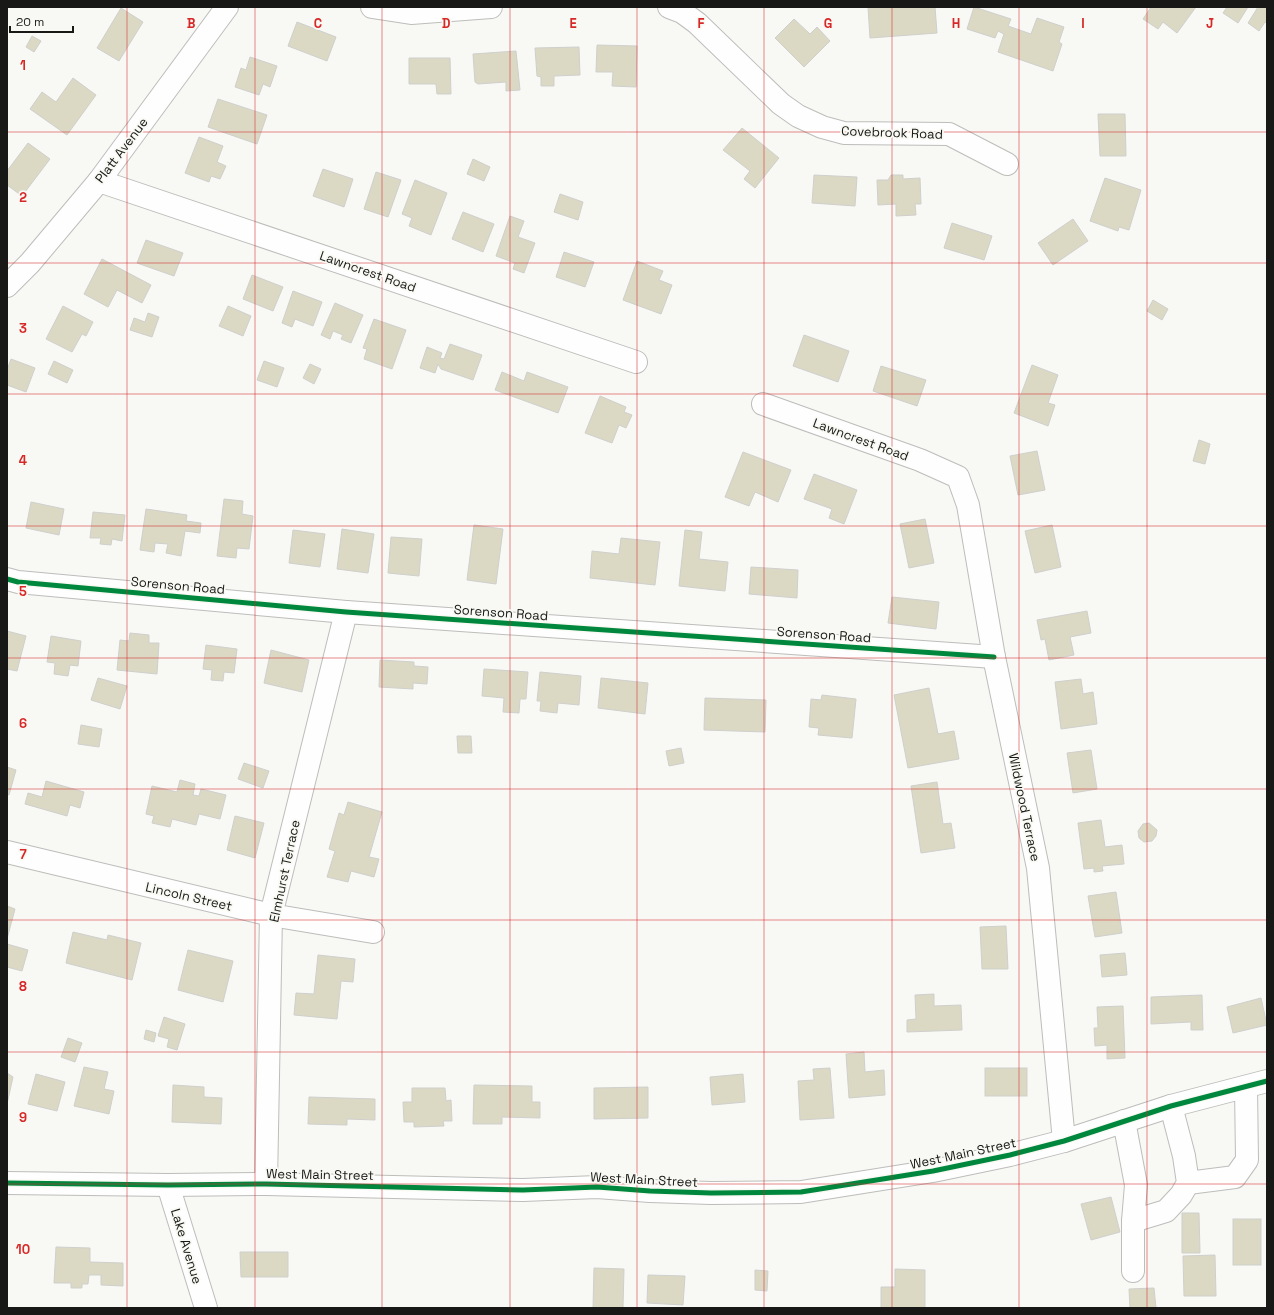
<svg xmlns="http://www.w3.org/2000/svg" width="1274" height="1315" font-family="'Space Grotesk',sans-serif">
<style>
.building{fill:#dbd9c4;stroke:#cfcfcd}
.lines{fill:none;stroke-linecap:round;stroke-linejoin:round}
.minor-casing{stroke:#bdbdbb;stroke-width:24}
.major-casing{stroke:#bdbdbb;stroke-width:24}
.minor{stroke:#fefefe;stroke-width:22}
.major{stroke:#fefefe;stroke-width:22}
.cycleway-casing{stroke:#f9f9f4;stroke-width:8}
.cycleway{stroke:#00873e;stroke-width:5}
.grid{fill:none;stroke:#d62828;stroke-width:1;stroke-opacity:0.55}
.labels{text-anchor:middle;stroke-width:3.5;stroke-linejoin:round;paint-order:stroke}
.street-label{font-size:13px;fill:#181816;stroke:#f9f9f4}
.grid-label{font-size:13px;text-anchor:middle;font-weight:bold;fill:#d62828;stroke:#f9f9f4;stroke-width:3.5;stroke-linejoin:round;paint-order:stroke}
</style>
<rect width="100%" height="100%" fill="#f8f8f5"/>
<g class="building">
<path d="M868 7H935L937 33 870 38Z"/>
<path d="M974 7 1011 19 1008 26 1031 34 1037 18 1064 27 1059 42 1062 44 1053 71 998 52 1004 34 998 31 995 38 967 29Z"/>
<path d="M1151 7H1196L1177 33 1163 22 1158 29 1143 19Z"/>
<path d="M1227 7H1248L1238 23 1223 13Z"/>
<path d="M1258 7H1267V23L1265 22 1259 31 1248 23Z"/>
<path d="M121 8 143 22 119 61 97 48Z"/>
<path d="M794 19 810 34 817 27 830 41 804 67 775 38Z"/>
<path d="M297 22 336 37 327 61 288 46Z"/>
<path d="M32 36 41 41 34 52 26 47Z"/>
<path d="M597 45 637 46 636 87 612 86 613 72H596Z"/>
<path d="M579 47 580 75 554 76V86H541V77L537 76 535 48Z"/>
<path d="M516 51 520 90 506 91V82L478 84 475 82 473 54Z"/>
<path d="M250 57 277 66 270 87 263 84 259 95 235 87 241 68 246 70Z"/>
<path d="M409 58H450L451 94H437L436 84H409Z"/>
<path d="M73 78 96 95 67 135 30 109 42 92 56 102Z"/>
<path d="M218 99 267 115 257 144 208 127Z"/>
<path d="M1098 114H1125L1126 156H1100Z"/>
<path d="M742 128 779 158 755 188 744 179 750 171 723 150Z"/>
<path d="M199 137 223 146 217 162 226 166 220 179 211 176 209 182 185 173Z"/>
<path d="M28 143 50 159 22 196 7 185V171Z"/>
<path d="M473 159 490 167 484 181 467 174Z"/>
<path d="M323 169 353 179 344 207 313 196Z"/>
<path d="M376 172 401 180 388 217 364 209Z"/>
<path d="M814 175 857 177 855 206 812 203Z"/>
<path d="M891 175H903V179L920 178 921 204H915L916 215 896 216V204L878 205 877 180H888Z"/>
<path d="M1105 178 1141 190 1129 230 1119 227 1118 231 1090 221Z"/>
<path d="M415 180 447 193 431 235 409 226 412 218 402 214Z"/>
<path d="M560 194 583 202 578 220 554 212Z"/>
<path d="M463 212 494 224 483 252 452 239Z"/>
<path d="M510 216 524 221 518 237 535 243 524 273 513 269 515 263 496 256Z"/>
<path d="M1073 219 1088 241 1053 265 1038 243Z"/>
<path d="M952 223 992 236 984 260 944 248Z"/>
<path d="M146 240 183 253 174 276 137 263Z"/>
<path d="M564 252 594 262 585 287 556 277Z"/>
<path d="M102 259 151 285 142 303 117 290 108 307 84 294Z"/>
<path d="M637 261 663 271 659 280 672 285 661 314 623 300Z"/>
<path d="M252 275 283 287 273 311 243 299Z"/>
<path d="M293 291 322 302 313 326 295 319 292 327 282 323Z"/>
<path d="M1153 300 1168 309 1162 320 1147 311Z"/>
<path d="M335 303 363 315 351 343 341 339 343 335 333 331 330 339 321 335Z"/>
<path d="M63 306 93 322 86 336 82 334 72 352 46 339Z"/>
<path d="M228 306 251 316 243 336 219 326Z"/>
<path d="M148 313 159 317 152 337 130 330 134 318 145 322Z"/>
<path d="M374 319 406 330 392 369 364 359 367 349 363 348Z"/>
<path d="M804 335 849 351 838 382 793 366Z"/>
<path d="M450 344 482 355 473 380 441 369 438 364 435 373 420 368 427 347 442 353 440 358 444 359Z"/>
<path d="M11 359 35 368 26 392 7 385V370Z"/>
<path d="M54 361 73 370 67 383 48 374Z"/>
<path d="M264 361 284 368 277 387 257 380Z"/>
<path d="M310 364 321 369 314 384 303 378Z"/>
<path d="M1032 365 1058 375 1048 403 1055 405 1048 426 1014 413Z"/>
<path d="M881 366 926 380 917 406 873 391Z"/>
<path d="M502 372 524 381 527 372 568 387 558 413 495 390Z"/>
<path d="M600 396 626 407 624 412 632 415 626 428 619 425 612 443 585 433Z"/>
<path d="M1199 440 1210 444 1205 464 1193 461Z"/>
<path d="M1037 451 1045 490 1018 495 1010 456Z"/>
<path d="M743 452 791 470 778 502 755 492 749 506 725 497Z"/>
<path d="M814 474 857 490 844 524 829 518 832 509 804 499Z"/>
<path d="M224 499 243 501 242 514 253 516 249 549 237 548 236 558 217 556Z"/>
<path d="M31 502 64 509 59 535 26 528Z"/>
<path d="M146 509 187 515 186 521 201 523 200 533 185 531 181 556 166 553 168 544 155 543 154 552 140 550Z"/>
<path d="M93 512 125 515 122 541 112 539 111 545 100 544 101 538H90Z"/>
<path d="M925 519 934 563 909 568 900 524Z"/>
<path d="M474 525 503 529 496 584 467 580Z"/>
<path d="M1052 525 1061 567 1035 573 1025 531Z"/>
<path d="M342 529 374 534 368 573 337 569Z"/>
<path d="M293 530 325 534 320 567 289 563Z"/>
<path d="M685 530 702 532 699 559 728 562 725 591 679 586Z"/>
<path d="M391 537 422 539 419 576 388 573Z"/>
<path d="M621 538 660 542 655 585 590 578 592 551 619 554Z"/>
<path d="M751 567 798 570 797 598 749 594Z"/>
<path d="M892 597 939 602 936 629 888 623Z"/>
<path d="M1087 611 1091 633 1070 637 1074 655 1049 660 1045 639 1041 640 1037 620Z"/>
<path d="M7 631 26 636 17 671 7 669Z"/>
<path d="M130 633 149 635V643H159L157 674 117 670 120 640 129 641Z"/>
<path d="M51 636 81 641 78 666 70 665 68 676 54 674 55 663 47 662Z"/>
<path d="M206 645 237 649 234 673 224 672 223 681 211 680 212 670 203 669Z"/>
<path d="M271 650 309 660 302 692 264 683Z"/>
<path d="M380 660 414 662V666L428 667 427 684 413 683V689L379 687Z"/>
<path d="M484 669 528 672 526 699H520L519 713 503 712 504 698 482 696Z"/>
<path d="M540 672 581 676 579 705 558 703 557 713 540 711 541 701H537Z"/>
<path d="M98 678 127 686 120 709 91 700Z"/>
<path d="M601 678 648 683 645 714 598 708Z"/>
<path d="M1081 679 1083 694 1093 692 1097 724 1061 729 1055 682Z"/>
<path d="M929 688 938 734 954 731 959 759 908 768 894 695Z"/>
<path d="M822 695 856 699 852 738 818 735 819 728 809 727 811 699 821 700Z"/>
<path d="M705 698 766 700 765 732 704 730Z"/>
<path d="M81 725 102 729 99 747 78 744Z"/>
<path d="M457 736H471L472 753H458Z"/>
<path d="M681 748 684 763 669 766 666 751Z"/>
<path d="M1091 750 1097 789 1073 793 1067 753Z"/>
<path d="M244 763 269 771 263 788 238 779Z"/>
<path d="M7 767 16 770 9 795 7 794Z"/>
<path d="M180 780 195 784 193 795 199 796 201 789 226 795 220 819 199 814 196 825 172 819 170 827 152 823 154 816 146 814 152 786 177 792Z"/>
<path d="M46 781 84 792 80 808 70 805 67 816 25 804 28 793 42 797Z"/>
<path d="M937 782 943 824 951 823 955 848 921 853 911 786Z"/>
<path d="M348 802 382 812 369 857 379 859 374 877 351 871 348 882 327 877 335 851 329 849 339 813 344 815Z"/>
<path d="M235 816 264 823 255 858 227 850Z"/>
<path d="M1101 820 1105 847 1122 845 1124 864 1102 866 1103 871 1094 872V868L1084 869 1078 823Z"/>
<path d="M1149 823 1157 830 1156 836 1152 841 1144 842 1139 838 1138 831 1143 824Z"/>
<path d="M1116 892 1122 933 1095 937 1088 896Z"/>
<path d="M7 906 15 909 7 939Z"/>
<path d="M1006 926 1008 969H982L980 927Z"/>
<path d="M73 932 107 940 108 935 141 943 132 980 66 963Z"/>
<path d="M7 944 28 950 22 971 7 967Z"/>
<path d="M188 950 233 961 223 1002 178 990Z"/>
<path d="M1125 953 1127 975 1102 977 1100 955Z"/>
<path d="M318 955 355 959 353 982 341 981 337 1019 294 1015 296 993 314 994Z"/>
<path d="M934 994V1006L961 1005 962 1030 907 1032V1020L916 1019 915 995Z"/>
<path d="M1202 995 1203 1030H1191V1022L1151 1024V997Z"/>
<path d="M1261 998 1267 1025 1233 1033 1227 1007Z"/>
<path d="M1123 1006 1125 1058 1107 1059V1045L1095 1046 1094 1028H1098L1097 1007Z"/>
<path d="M164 1017 185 1024 177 1050 167 1047 169 1039 158 1036Z"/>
<path d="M146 1030 156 1033 154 1042 144 1039Z"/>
<path d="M68 1038 82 1043 75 1062 61 1057Z"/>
<path d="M864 1052 865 1072 884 1070 885 1095 849 1098 846 1054Z"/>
<path d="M84 1067 108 1072 104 1089 114 1091 109 1114 74 1106Z"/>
<path d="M830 1068 834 1118 800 1120 798 1081 814 1080 813 1069Z"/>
<rect x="985" y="1068" width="42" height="28"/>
<path d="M7 1073 13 1077 7 1104Z"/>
<path d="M36 1074 65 1082 57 1111 28 1104Z"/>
<path d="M743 1074 745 1102 712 1105 710 1077Z"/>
<path d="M173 1085 204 1087V1097L222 1098 221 1124 172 1122Z"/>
<path d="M474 1085 532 1086V1102H540V1118L502 1117V1124H473Z"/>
<path d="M648 1087V1118L594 1119V1088Z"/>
<path d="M412 1088H445L446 1101 451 1100 452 1121H443L444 1126 414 1127V1122H404L403 1102H412Z"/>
<path d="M309 1097 375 1099V1120L347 1119V1125L308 1124Z"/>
<path d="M1111 1197 1120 1232 1091 1240 1081 1204Z"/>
<path d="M1182 1213H1199L1200 1253H1182Z"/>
<rect x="1233" y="1219" width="28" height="46"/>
<path d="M56 1247 90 1248V1262L123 1263V1286L101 1285V1275H89L88 1284H82V1288H71V1283H54Z"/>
<path d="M240 1252H288V1277H241Z"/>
<path d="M1215 1255 1216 1296H1184L1183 1256Z"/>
<path d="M594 1268 624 1269 623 1308H593Z"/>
<path d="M895 1269 925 1270V1308H881V1287H895Z"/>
<path d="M755 1270 768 1271 767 1291 755 1290Z"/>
<path d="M648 1275 685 1276 683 1305 647 1303Z"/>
<path d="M1154 1288 1156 1308H1130L1129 1289Z"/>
</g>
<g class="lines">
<g class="minor-casing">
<g id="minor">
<path d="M372 7 411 13 491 7"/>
<path d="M669 7 682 12 697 23 781 104 798 116 822 127 844 133 949 134 1007 164"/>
<path d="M99 181 636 362"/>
<path d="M763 404 920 460 958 477 968 505 994 657 1038 868 1064 1141"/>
<path d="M7 579 18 582 346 612 994 657"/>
<path d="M7 852 271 915 373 932"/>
<path d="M1124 1121 1136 1185 1133 1221V1271"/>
<path d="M7 1183 168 1185 266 1184 523 1190 597 1187 650 1191 711 1193 801 1192 933 1171 1010 1155 1064 1141 1171 1106 1267 1081"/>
<path d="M1188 1183 1235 1177 1247 1160 1246 1087"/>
<path d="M266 1184 271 915 346 612"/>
<path d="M168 1185 206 1308"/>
<path d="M1133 1221 1166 1211 1181 1195 1188 1183 1184 1156 1171 1106"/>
</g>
</g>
<g class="major-casing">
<path id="major" d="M7 286 30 263 99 181 227 7"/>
</g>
<use href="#minor" class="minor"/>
<use href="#major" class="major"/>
<g class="cycleway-casing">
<g id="cycleway">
<path d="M7 579 18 582 346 612 994 657"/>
<path d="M7 1183 168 1185 266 1184 523 1190 597 1187 650 1191 711 1193 801 1192 933 1171 1010 1155 1064 1141 1171 1106 1267 1081"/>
</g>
</g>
<use href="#cycleway" class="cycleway"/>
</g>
<path class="grid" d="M127 7V1308M255 7V1308M382 7V1308M510 7V1308M637 7V1308M764 7V1308M892 7V1308M1019 7V1308M1147 7V1308M7 132H1267M7 263H1267M7 394H1267M7 526H1267M7 658H1267M7 789H1267M7 920H1267M7 1052H1267M7 1184H1267"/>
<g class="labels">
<g class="street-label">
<text transform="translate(892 132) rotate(2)" y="5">Covebrook Road</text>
<text transform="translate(121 150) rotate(-53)" y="5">Platt Avenue</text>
<text transform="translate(368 271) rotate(19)" y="5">Lawncrest Road</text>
<text transform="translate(861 439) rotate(20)" y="5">Lawncrest Road</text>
<text transform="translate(178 585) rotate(5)" y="5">Sorenson Road</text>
<text transform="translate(501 612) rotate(4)" y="5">Sorenson Road</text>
<text transform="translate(824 634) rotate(4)" y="5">Sorenson Road</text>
<text transform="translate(1025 807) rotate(78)" y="5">Wildwood Terrace</text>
<text transform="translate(284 871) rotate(-78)" y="5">Elmhurst Terrace</text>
<text transform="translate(189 896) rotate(13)" y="5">Lincoln Street</text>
<text transform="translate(963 1153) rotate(-12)" y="5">West Main Street</text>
<text transform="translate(320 1174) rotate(1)" y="5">West Main Street</text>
<text transform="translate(644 1179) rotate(3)" y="5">West Main Street</text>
<text transform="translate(187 1246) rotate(73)" y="5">Lake Avenue</text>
</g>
</g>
<g class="grid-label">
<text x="191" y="28">B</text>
<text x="318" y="28">C</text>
<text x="446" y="28">D</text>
<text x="573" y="28">E</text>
<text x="701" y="28">F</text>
<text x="828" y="28">G</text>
<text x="956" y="28">H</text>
<text x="1083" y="28">I</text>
<text x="1210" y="28">J</text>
<text x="23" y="70">1</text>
<text x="23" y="202">2</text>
<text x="23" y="333">3</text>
<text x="23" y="465">4</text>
<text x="23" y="596">5</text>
<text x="23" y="728">6</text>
<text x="23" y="859">7</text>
<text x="23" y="991">8</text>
<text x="23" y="1122">9</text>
<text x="23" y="1254">10</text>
</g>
<rect width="1274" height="1315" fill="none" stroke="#181816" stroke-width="16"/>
<path d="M10 26v6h63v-6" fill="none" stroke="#181816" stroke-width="2"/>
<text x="16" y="26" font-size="12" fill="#181816" stroke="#f9f9f4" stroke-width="3" paint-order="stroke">20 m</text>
</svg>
